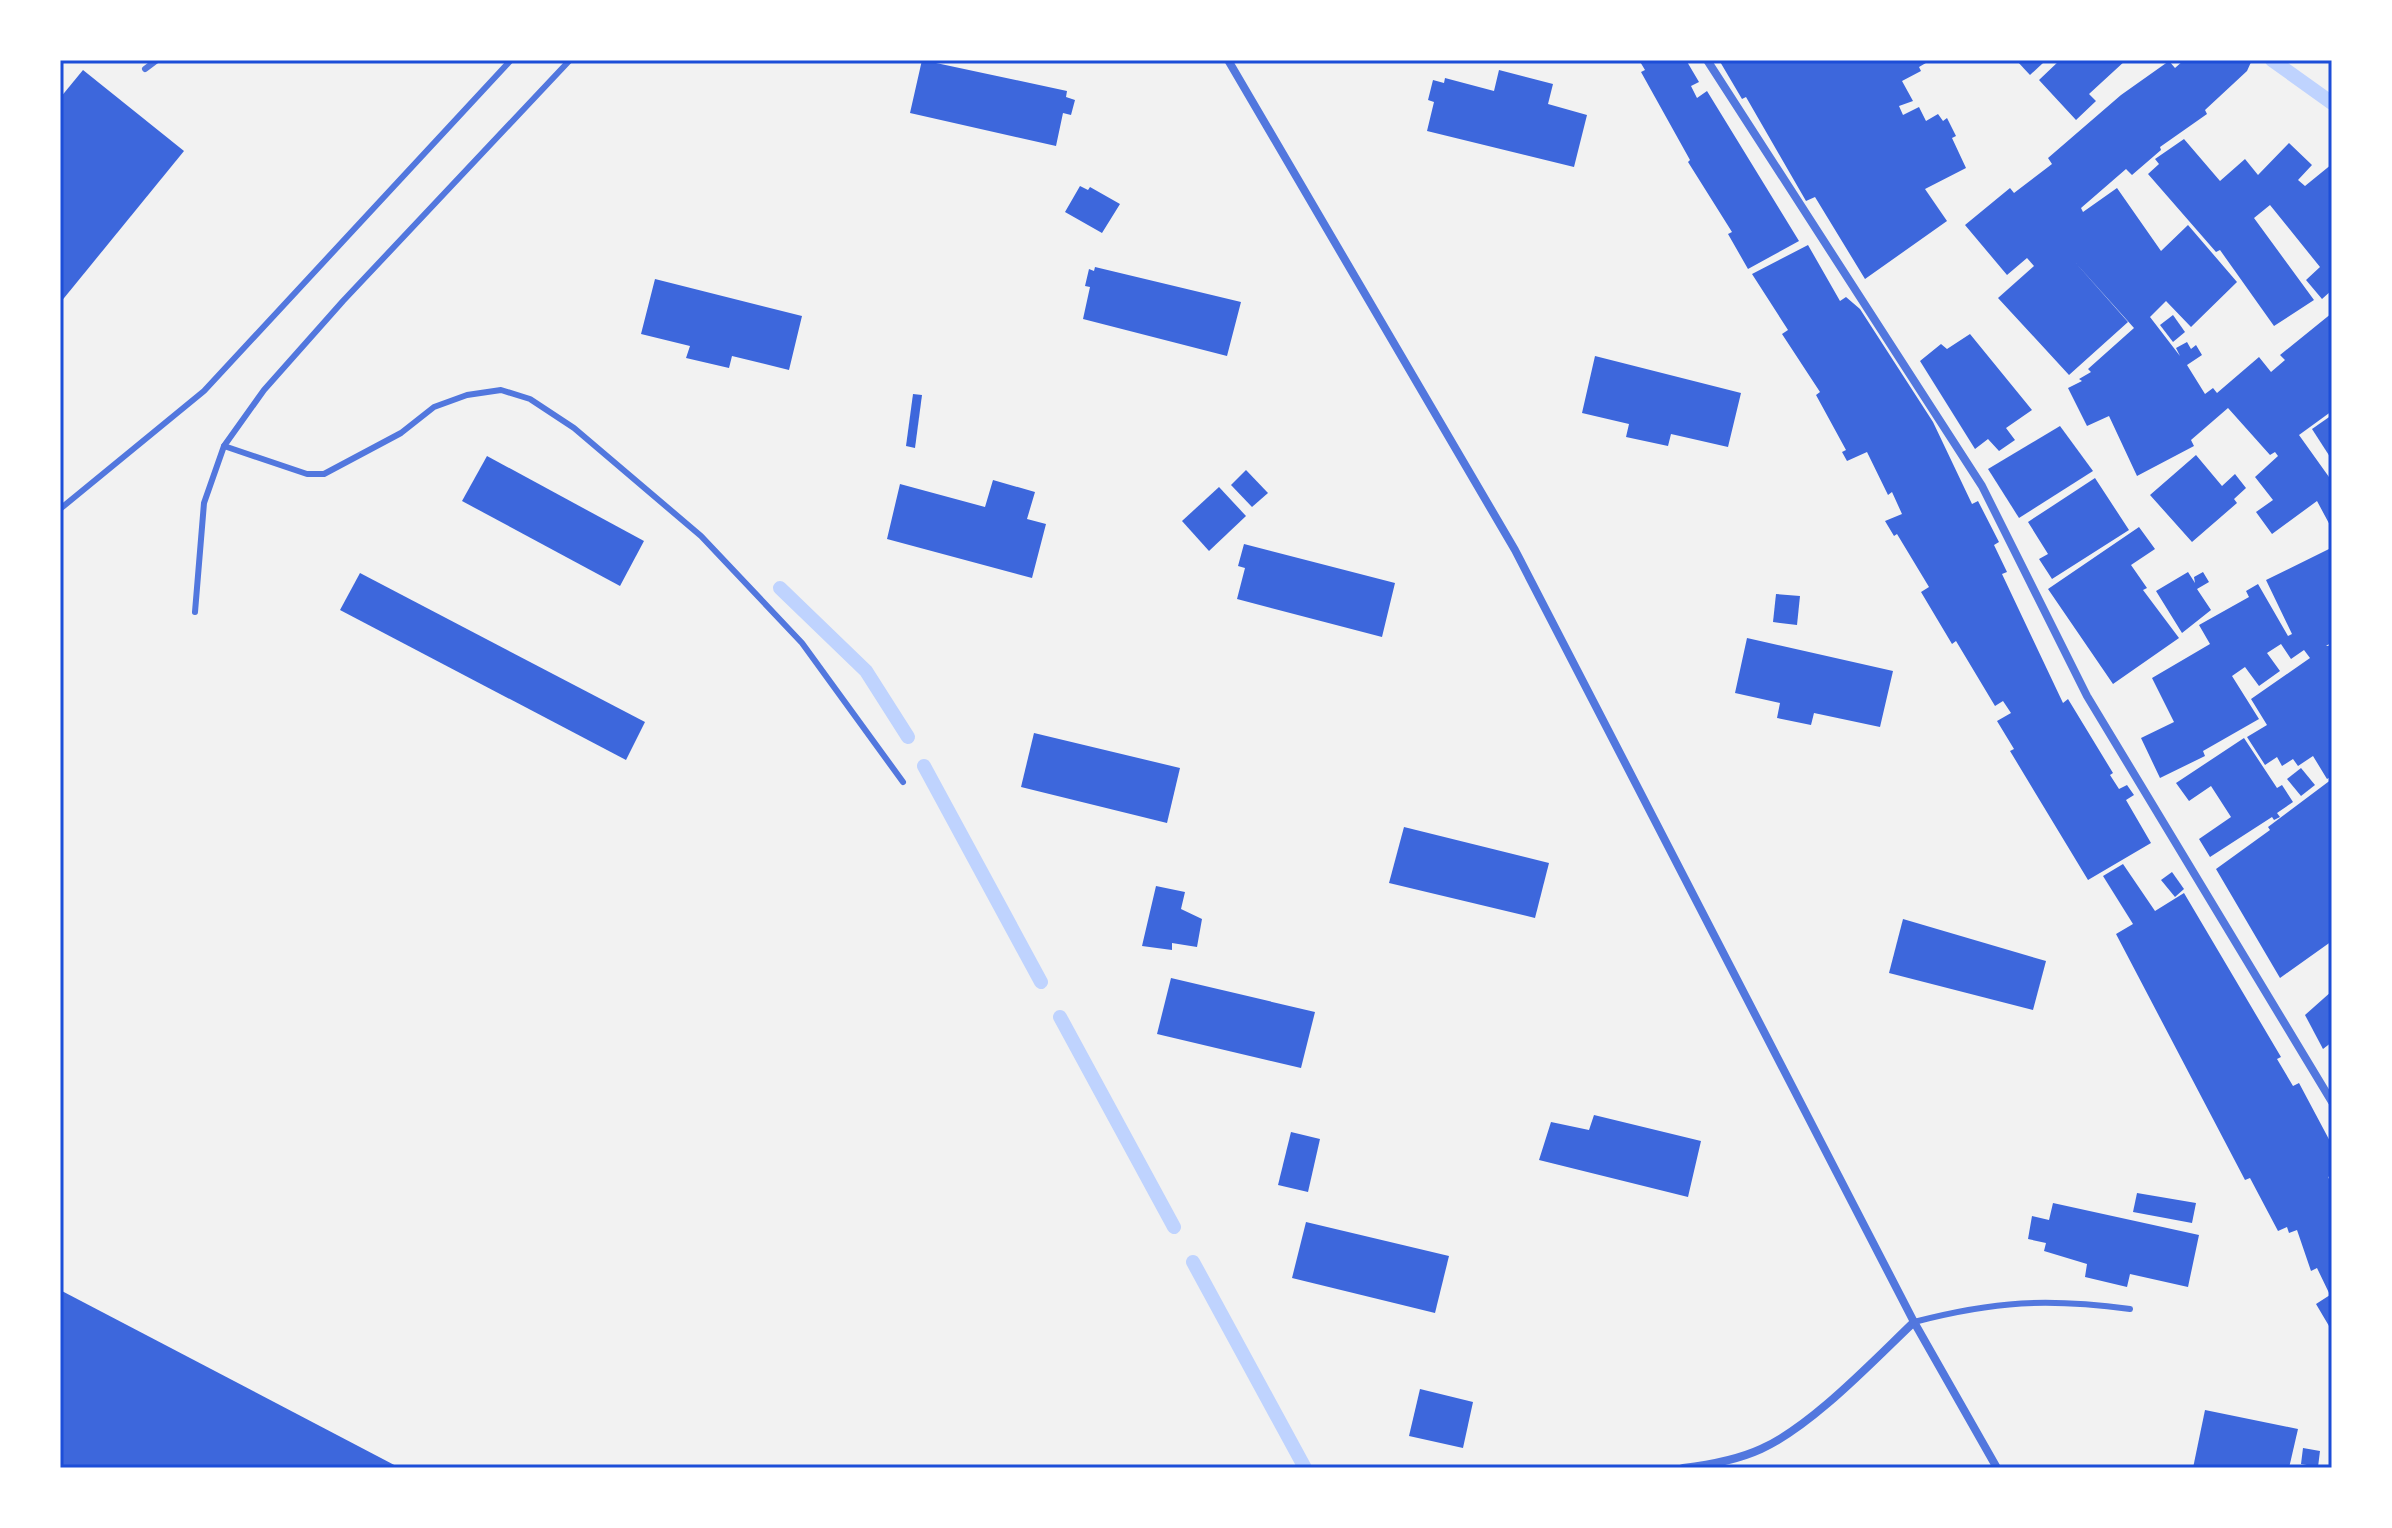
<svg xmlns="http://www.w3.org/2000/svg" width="2392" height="1528" font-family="'Asap Condensed',sans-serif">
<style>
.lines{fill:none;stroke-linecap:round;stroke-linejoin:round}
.stream{stroke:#bfd3fe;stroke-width:14}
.building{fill:#3d67dc}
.service{stroke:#5277de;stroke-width:6}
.minor{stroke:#5277de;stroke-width:8}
.neatline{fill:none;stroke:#1d4ed8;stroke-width:3}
</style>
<rect width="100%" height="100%" fill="#f2f2f2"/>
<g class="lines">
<g class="stream">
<path d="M2272 60 2332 103"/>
<path d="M780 588 866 671 908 737"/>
<path d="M924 766 1041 982"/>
<path d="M1060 1017 1174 1227"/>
<path d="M1193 1262 1305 1468"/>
</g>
</g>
<g class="building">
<path d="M922 60 1067 91 1066 97 1075 100 1071 115 1063 113 1056 146 910 113Z"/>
<path d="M1639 60H1686L1699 82 1691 86 1697 98 1707 91 1799 241 1748 269 1728 234 1732 232 1688 162 1690 160 1641 72 1645 70Z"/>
<path d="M1719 60H1931L1919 67 1921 71 1902 81 1913 101 1899 106 1903 115 1919 107 1926 121 1938 114 1943 121 1947 118 1956 136 1952 138 1966 168 1925 189 1947 221 1865 279 1815 197 1806 201 1746 97 1742 99Z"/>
<path d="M2016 60H2041L2043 63 2030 75Z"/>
<path d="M2060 60H2126L2089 94 2096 101 2076 120 2039 80Z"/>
<path d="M2184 60H2252L2247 71 2205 110 2207 114 2160 147 2161 150 2132 175 2126 169 2081 208 2083 212 2117 188 2161 251 2188 225 2237 282 2191 327 2166 301 2150 317 2180 356 2176 348 2187 342 2191 349 2196 345 2202 355 2187 365 2205 394 2213 388 2217 393 2259 357 2271 372 2285 360 2280 355 2332 313V411L2299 435 2329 477 2332 476V529L2317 501 2272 534 2256 512 2273 500 2255 477 2278 456 2275 452 2270 455 2228 408 2191 440 2194 446 2137 476 2109 416 2087 426 2068 388 2082 381 2079 379 2091 372 2088 369 2134 328 2074 261 2128 322 2069 375 1998 298 2034 266 2027 258 2007 275 1965 225 2010 188 2014 193 2052 164 2048 158 2121 95 2169 61 2175 68Z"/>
<path d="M83 70 184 151 60 303V98Z"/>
<path d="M1499 70 1553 84 1548 104 1587 115 1574 167 1427 131 1434 102 1428 100 1433 80 1444 83 1445 78 1494 91Z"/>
<path d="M2184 139 2220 181 2245 159 2258 175 2289 143 2312 165 2298 180 2305 186 2332 164V290L2322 299 2306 280 2320 267 2270 205 2254 218 2314 300 2274 326 2220 250 2216 252 2148 174 2159 164 2155 159Z"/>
<path d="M1080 186 1088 190 1090 187 1120 204 1102 233 1065 212Z"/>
<path d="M1808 245 1840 301 1846 297 1860 309 1933 422 1972 504 1978 501 1999 542 1994 545 2007 572 2002 574 2063 703 2068 699 2113 773 2110 775 2119 789 2127 785 2134 795 2126 800 2151 843 2088 880 2010 751 2014 749 1997 721 2011 713 2003 701 1995 706 1956 641 1952 644 1921 592 1929 587 1897 534 1894 536 1885 521 1902 514 1892 492 1888 495 1867 452 1847 461 1842 452 1846 450 1816 395 1820 392 1782 334 1788 330 1752 274Z"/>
<path d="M1095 267 1241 302 1227 356 1083 319 1090 287 1085 286 1089 269 1094 271Z"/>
<path d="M655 279 802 316 789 370 732 356 729 368 686 358 690 346 641 334Z"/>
<path d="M2173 315 2185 332 2173 342 2160 325Z"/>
<path d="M1970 334 2032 410 2006 428 2015 440 1999 451 1988 439 1975 449 1920 361 1941 344 1947 349Z"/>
<path d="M1595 356 1741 393 1728 447 1671 434 1668 446 1626 437 1629 424 1582 413Z"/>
<path d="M913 394 922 395 915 448 906 446Z"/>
<path d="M2332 415V460L2312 429Z"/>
<path d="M2060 426 2093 471 2019 518 1988 469Z"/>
<path d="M2196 455 2222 486 2235 474 2246 488 2234 499 2237 503 2192 542 2150 495Z"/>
<path d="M487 456 644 541 620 586 462 501Z"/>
<path d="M1246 470 1268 493 1252 507 1231 485Z"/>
<path d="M2095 478 2129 530 2052 579 2039 559 2048 554 2028 522Z"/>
<path d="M993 480 1035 492 1027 519 1046 524 1032 578 887 539 900 484 985 507Z"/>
<path d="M1219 487 1246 516 1209 551 1182 521Z"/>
<path d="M2139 527 2155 549 2131 565 2147 588 2143 590 2179 638 2113 684 2048 589Z"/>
<path d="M1244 544 1395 583 1382 637 1237 599 1245 568 1238 566Z"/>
<path d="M2329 549 2332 642 2326 646H2332V776L2327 779 2313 756 2298 766 2293 759 2282 766 2277 757 2265 765 2247 737 2267 725 2251 699 2310 658 2304 650 2291 659 2281 644 2267 653 2280 671 2259 686 2245 667 2232 676 2259 719 2203 751 2205 756 2160 778 2141 738 2174 722 2152 678 2210 644 2199 625 2249 597 2246 591 2258 584 2288 636 2292 634 2266 580Z"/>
<path d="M2188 572 2195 583 2194 577 2203 572 2209 582 2197 589 2211 610 2182 633 2156 591Z"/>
<path d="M360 573 645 722 626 760 340 610Z"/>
<path d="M1776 594 1800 596 1797 625 1773 622Z"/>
<path d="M1747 638 1893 671 1880 727 1814 713 1811 725 1777 718 1780 703 1735 693Z"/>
<path d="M1034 733 1180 768 1167 823 1021 787Z"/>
<path d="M2244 738 2277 788 2282 785 2293 802 2277 813 2280 817 2274 820 2272 817 2210 857 2199 839 2231 817 2211 786 2189 801 2176 783Z"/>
<path d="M2301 768 2315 785 2301 796 2287 779Z"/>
<path d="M2332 779V941L2280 978 2216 869 2270 830 2268 827Z"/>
<path d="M1404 827 1549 863 1535 918 1389 883Z"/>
<path d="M2123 864 2155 911 2184 893 2281 1057 2277 1059 2293 1086 2299 1083 2332 1145V1175L2328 1177 2332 1185V1324L2329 1326 2316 1304 2330 1295 2317 1268 2311 1271 2297 1230 2289 1233 2287 1227 2278 1231 2250 1178 2245 1180 2116 934 2133 924 2103 876Z"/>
<path d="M2172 872 2184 889 2175 897 2161 880Z"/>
<path d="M1156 886 1185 892 1181 909 1202 919 1197 947 1172 943V950L1142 946Z"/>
<path d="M1903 919 2046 961 2033 1010 1889 973Z"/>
<path d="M1171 978 1315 1012 1301 1068 1157 1034Z"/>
<path d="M2332 991V1042L2323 1049 2305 1015Z"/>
<path d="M1594 1115 1701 1141 1688 1197 1539 1160 1551 1122 1589 1130Z"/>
<path d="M1291 1132 1320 1139 1308 1192 1278 1185Z"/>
<path d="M2137 1193 2196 1203 2192 1223 2133 1212Z"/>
<path d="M2053 1203 2199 1235 2188 1287 2130 1274 2127 1287 2085 1277 2087 1264 2044 1251 2046 1243 2028 1239 2032 1216 2049 1220Z"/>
<path d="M1306 1222 1449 1256 1435 1313 1292 1278Z"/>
<path d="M60 1290 400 1468H60Z"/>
<path d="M1420 1389 1473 1402 1463 1448 1409 1436Z"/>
<path d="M2205 1410 2298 1429 2289 1468H2193Z"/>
<path d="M2303 1448 2320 1451 2318 1467 2301 1464Z"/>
</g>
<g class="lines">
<g class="service">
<path d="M145 69 157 60"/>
<path d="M224 446 307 474H324L401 433 434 407 467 395 501 390 530 399 574 428 701 536 802 643 903 782"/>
<path d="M60 509 204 391 511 60"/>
<path d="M195 612 204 503 224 446 264 390 343 301 570 60"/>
<path d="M1914 1322C1995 1301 2047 1298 2130 1309"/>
</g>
<g class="minor">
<path d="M1228 60 1515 550 1914 1322C1873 1361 1812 1426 1761 1449 1737 1460 1709 1465 1683 1468"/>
<path d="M1707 60 1982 486 2087 696 2332 1102"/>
<path d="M1914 1322 1997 1468"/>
</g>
</g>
<rect width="2392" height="1528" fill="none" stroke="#ffffff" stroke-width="124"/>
<rect x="62" y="62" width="2268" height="1404" class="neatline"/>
</svg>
